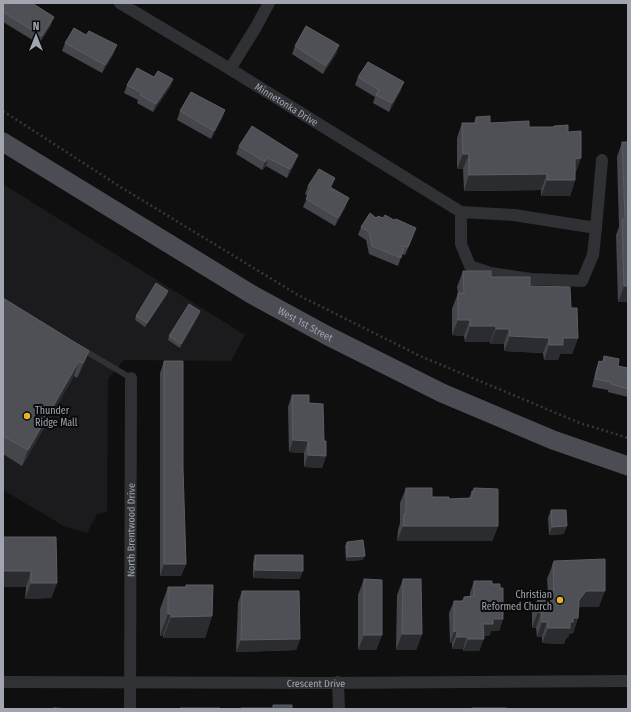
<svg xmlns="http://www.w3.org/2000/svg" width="631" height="712" font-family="'Fira Sans Condensed',sans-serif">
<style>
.built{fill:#1b1b1d}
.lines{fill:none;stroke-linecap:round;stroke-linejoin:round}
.path{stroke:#36373c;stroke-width:2.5;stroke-dasharray:2 3;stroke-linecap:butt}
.lane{stroke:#303135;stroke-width:6}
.street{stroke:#303135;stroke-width:12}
.primary{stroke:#4c4d54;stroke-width:19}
.wall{fill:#45464b}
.shaded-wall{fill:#2b2c2f}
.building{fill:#4f5056;stroke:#5b5e64}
.poi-dot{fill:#e8b22f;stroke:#0a0a0b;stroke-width:1.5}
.labels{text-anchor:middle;stroke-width:4;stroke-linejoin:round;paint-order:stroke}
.street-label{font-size:10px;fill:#a0a5b0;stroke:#0a0a0b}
.poi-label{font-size:10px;fill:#a0a5b0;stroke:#0a0a0b;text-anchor:start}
</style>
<rect width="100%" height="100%" fill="#0f0f10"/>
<path class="built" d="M3 184 245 335 231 361 124 360 108 379 107 512 97 514 87 533 64 526 3 490Z"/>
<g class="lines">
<path class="path" d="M3 111 119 186 298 295 420 356 580 423 628 438"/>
<path class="lane" d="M82 349 131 378"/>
<g class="street">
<path id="s1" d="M120 3 230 69 461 212 514 215 596 228 593 255 582 281 531 279 490 273 470 266 461 244V212"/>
<path d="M230 69 256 27 269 3"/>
<path d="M596 228 602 160"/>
<path id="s2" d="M3 682 328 683 628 681"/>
<path d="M338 682 339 709"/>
<path id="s3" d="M130 709 131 378"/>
</g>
<path class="primary" id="s4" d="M3 142 251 294 328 336 442 393 553 440 628 466"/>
</g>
<g class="wall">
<path d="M3 3 51 25 39 44 3 22Z"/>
<path d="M65 43 114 53 102 73 62 51Z"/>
<path d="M339 45 336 54 323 74 292 54 295 46Z"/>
<path d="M154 77 173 79 170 87 153 112 137 103 138 100 124 93 127 85Z"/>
<path d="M358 77 401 90 389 112 373 103 375 97 355 85Z"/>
<path d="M225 110 222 118 211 139 177 120 180 111Z"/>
<path d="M476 117 490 123 529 127H553L554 126 568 132 581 158 575 174V180L570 196H541V190L464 191 463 169H457V138L462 123H474Z"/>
<path d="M622 142 628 302H618L616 235 619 227 617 157Z"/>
<path d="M239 146 295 163 287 178 266 166 262 170 236 154Z"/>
<path d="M335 178 331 188 346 206 335 226 303 207 308 196 305 194 308 186Z"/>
<path d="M376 218 413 236 405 255 402 254 398 266 369 254 366 240 358 235 361 227Z"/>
<path d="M463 271 530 286 571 308 578 338 572 354H560L558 360H544L543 353 504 351V344H490V342H465L464 336 452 335V309L458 293 457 287Z"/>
<path d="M167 295 145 327 135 320 136 316Z"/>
<path d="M3 298 89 351 83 366 77 378 74 376 22 466 3 454Z"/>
<path d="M200 311 199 315 180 348 168 340 169 336Z"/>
<path d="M604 356 618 366 628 368V397L608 392V390L592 387 596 369 599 361 602 362Z"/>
<path d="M164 361 186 564 181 576H160V373Z"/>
<path d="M292 395 309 403 324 441 326 456 322 468 304 467V453L289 452 288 407Z"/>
<path d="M406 488 432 497 449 499 469 498 472 491H473L474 488 498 526 492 541H397L398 530 400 523V503Z"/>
<path d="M551 510 564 534 549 535 548 518Z"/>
<path d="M3 537 57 583 51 598 25 599 26 587Z"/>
<path d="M347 542 363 560 346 561 345 546Z"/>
<path d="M255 555 300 579 253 578V563Z"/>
<path d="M554 561 599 607H580L579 609 578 618 573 633 569 634 568 638H566L564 644 542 643V637H537L536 628H532V613L538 598H540L542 593H548L547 579Z"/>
<path d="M364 579 382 635 376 650H358V595Z"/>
<path d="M403 579 422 634 416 650H396L397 595Z"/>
<path d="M474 581 492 584 503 619 499 631H491L489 636H484L479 651H463V649H452V643H450L449 613 454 601H462L464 597 470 596V593Z"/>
<path d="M186 585 212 616 205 638H163V635L160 636V609L168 587H185Z"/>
<path d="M242 591 300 639 296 650 236 652 238 603Z"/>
</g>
<g class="shaded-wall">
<path d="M54 17 51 25 39 44 42 36Z"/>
<path d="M117 45 114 53 102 73 105 65Z"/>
<path d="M339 45 336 54 323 74 326 66Z"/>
<path d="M173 79 170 87 153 112 156 104Z"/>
<path d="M404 82 401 90 389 112 392 103Z"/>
<path d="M225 110 222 118 211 139 214 131Z"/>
<path d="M463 154H469L463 169H457Z"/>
<path d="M298 155 295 163 287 178 290 169Z"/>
<path d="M268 158 266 166 262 170 265 162Z"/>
<path d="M581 158 575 174V159Z"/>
<path d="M547 174 541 190 464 191 469 175Z"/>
<path d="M335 178 332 186 327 195 330 187Z"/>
<path d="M547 180H575L570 196H541Z"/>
<path d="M349 198 346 206 335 226 338 218Z"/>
<path d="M624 286H628V302H618Z"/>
<path d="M168 291 167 295 145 327 147 323Z"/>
<path d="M200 311 199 315 180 348 181 344Z"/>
<path d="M458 320H470L464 336 452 335Z"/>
<path d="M470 326H496L490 342H465Z"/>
<path d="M496 329H509L504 344H490Z"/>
<path d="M510 336 549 338 543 353 504 351Z"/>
<path d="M563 338H578L572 354H560L558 360H544L549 345Z"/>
<path d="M89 351 83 366 77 378 83 363Z"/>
<path d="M79 361 74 376 22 466 28 450Z"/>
<path d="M293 440 308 441 304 453 289 452Z"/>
<path d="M308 455 326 456 322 468 304 467Z"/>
<path d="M403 526H498L492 541H397Z"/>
<path d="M567 526 564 534 549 535 552 527Z"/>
<path d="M365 556 363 560 346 561 347 557Z"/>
<path d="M164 564H186L181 576H160Z"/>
<path d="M255 570 303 571 300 579 253 578Z"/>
<path d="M3 571H31L26 587H3Z"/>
<path d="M31 583H57L51 598 25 599Z"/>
<path d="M586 591H605L599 607H580L573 615 579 600Z"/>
<path d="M538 612 541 613 536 628H532Z"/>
<path d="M168 614H171L163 635 160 636Z"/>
<path d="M212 616 205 638H163L171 617Z"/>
<path d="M573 618H578L573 633 569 634 568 638H566L564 644 542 643 548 628 570 622Z"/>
<path d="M493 619H503L499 631H491L489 636H479L483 624Z"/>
<path d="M542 622H547L542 637H537Z"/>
<path d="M457 631 452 643H450L454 632Z"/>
<path d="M402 634H422L416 650H396Z"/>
<path d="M364 635H382L376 650H358Z"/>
<path d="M457 637H467L463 649H452Z"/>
<path d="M300 639 296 650 236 652 241 640Z"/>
<path d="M468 639H484L479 651H463Z"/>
</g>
<g class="building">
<path d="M3 3H32L54 17 42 36 3 12Z"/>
<path d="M306 26 339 45 326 66 295 46Z"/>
<path d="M74 28 86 35 89 31 117 45 105 65 65 43Z"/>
<path d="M368 62 404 82 392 103 376 95 379 90 358 77Z"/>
<path d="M137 68 154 77 158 71 173 79 156 104 140 95 142 93 127 85Z"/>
<path d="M191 92 225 110 214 131 180 111Z"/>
<path d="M490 116V123L529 121V127H554V126L568 125V132L581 131V158L575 159V180H547V174L469 175V154H463L462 123H476V117Z"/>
<path d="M252 126 298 155 290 169 268 158 265 162 239 146Z"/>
<path d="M622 142H628V286H624L622 219H625Z"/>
<path d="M319 169 335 178 330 187 349 198 338 218 306 199 311 188 308 186Z"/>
<path d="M370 213 376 218 378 216 383 218 385 215 394 220 396 219 416 228 408 247 404 246 401 258 372 246 369 232 361 227Z"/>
<path d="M463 271H491V277H530V286L570 287 571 308H577L578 338H563V345H549V338L510 336 509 329H496V326H470V320H458V293H464Z"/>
<path d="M156 283 168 291 147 323 136 316Z"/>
<path d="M3 298 89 351 83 363 79 361 28 450 3 436Z"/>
<path d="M189 304 200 311 181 344 169 336Z"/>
<path d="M604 356 619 359 618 366 628 368V389L611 384V382L595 379 599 361 603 362Z"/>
<path d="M164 361H183V468L186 564H164Z"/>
<path d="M292 395H309V403L323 404 324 441H326V456L308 455V441L293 440Z"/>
<path d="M406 488H432V497H449V499L472 498V491H474V488L498 489V526H403L404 514H406Z"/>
<path d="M551 510H566L567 526 552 527Z"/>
<path d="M3 537H56L57 583H31V571H3Z"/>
<path d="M363 540 365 556 347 557V542Z"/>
<path d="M255 555H303V571L255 570Z"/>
<path d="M605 559V591H586L579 600 578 618H573V622H570V628H548L547 622H542L541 613 538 612V598H542V593H554L553 563H554V561Z"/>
<path d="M364 579 382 580V635H364Z"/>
<path d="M403 579H421L422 634H402Z"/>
<path d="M474 581H492V584H500V588H503V619H493V624H483L484 639H468L467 637H457V631L454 632V601H464V597L474 596Z"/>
<path d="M186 585H213L212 616 171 617V614H168V587H186Z"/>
<path d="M242 591H299L300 639 241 640Z"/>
<path d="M273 705H292V709H241V708H273Z"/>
<path d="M53 708 72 709H53Z"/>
<path d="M180 708H220L221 709H180Z"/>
<rect x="472" y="708" width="34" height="1"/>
</g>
<g class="poi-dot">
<circle cx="27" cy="416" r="4"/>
<circle cx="560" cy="600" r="4"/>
</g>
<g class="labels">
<g class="street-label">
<text dy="4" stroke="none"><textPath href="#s1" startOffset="195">Minnetonka Drive</textPath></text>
<text dy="4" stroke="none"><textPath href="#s4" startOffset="353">West 1st Street</textPath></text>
<text dy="4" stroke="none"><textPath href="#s3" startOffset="179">North Brentwood Drive</textPath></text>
<text dy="4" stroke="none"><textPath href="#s2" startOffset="313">Crescent Drive</textPath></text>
</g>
<g class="poi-label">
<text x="35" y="414">Thunder<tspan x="35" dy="12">Ridge Mall</tspan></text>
<text x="552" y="598" text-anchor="end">Christian<tspan x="552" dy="12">Reformed Church</tspan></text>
</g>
</g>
<rect width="631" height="712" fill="none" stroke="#a0a5b0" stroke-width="8"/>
<g transform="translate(36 36)" stroke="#0a0a0b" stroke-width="3" paint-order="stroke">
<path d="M0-3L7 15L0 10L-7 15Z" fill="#a0a5b0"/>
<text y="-6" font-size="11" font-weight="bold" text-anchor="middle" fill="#a0a5b0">N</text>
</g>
</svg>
